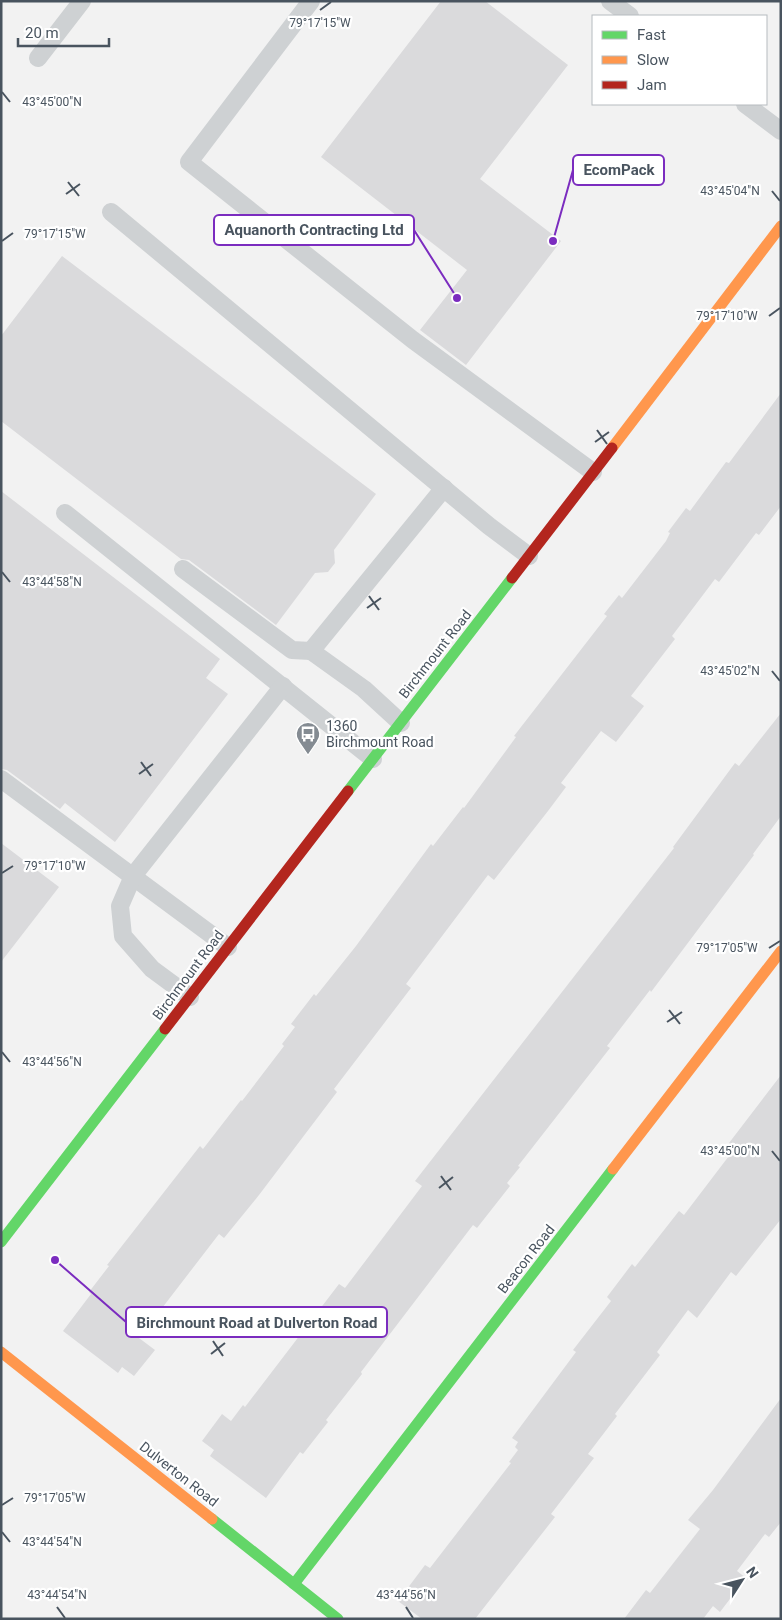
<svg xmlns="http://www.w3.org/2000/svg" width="782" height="1620" font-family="Roboto,sans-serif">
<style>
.building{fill:#dadadc}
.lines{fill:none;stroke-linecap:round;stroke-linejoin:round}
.lane{stroke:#ced1d3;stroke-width:18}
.fast{stroke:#63d668;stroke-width:11}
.slow{stroke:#ff974d;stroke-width:11}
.jam{stroke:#b3261e;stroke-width:11}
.ticks{fill:none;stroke:#49545f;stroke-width:2}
.labels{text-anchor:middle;stroke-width:4.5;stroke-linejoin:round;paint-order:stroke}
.street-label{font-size:14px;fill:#49545f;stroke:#fff}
.poi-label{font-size:14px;fill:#49545f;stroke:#fff;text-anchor:start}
.ticks-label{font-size:12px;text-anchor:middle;fill:#49545f;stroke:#fff;stroke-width:4.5;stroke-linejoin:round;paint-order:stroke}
.leader{fill:none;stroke:#7b2cbf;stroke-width:2}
.callout-dot{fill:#7b2cbf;stroke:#fff;stroke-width:2}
.callout{fill:#fff;stroke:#7b2cbf;stroke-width:2}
.callout-label{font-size:15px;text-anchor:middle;font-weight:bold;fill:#49545f}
</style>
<rect width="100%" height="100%" fill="#f2f2f2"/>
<g class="building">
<path d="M441 1H485L568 65 480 179 561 241 466 365 420 330 467 270 321 157Z"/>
<path d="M62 256 376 494 334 550 335 563 328 572 315 573 276 625 189 560 181 559 1 421V336Z"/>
<path d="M781 393V506L759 535 756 533 719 582 715 579 672 636 675 639 631 696 644 706 616 742 601 731 561 783 566 787 548 811 494 880 488 875 406 984 411 988 334 1089 337 1092 259 1195 224 1238 219 1234 139 1338 155 1350 134 1376 122 1367 118 1373 63 1331 91 1294 89 1292 109 1266 107 1265 200 1146 203 1149 241 1100 242 1101 284 1046 282 1044 295 1027 291 1024 314 994 316 996 356 946 431 844 433 846 463 807 464 808 516 737 514 736 607 616 604 614 619 595 622 598 666 541 670 533 668 532 686 508 690 511 726 462 729 463Z"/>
<path d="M1 491 220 659 206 678 228 694 115 842 65 803 60 809 7 770 1 769Z"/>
<path d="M781 713V816L753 854 754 855 651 992 650 990 607 1046 610 1048 518 1166 520 1167 507 1183 510 1186 477 1228 473 1225 361 1372 362 1374 326 1420 328 1422 303 1454 300 1452 266 1498 210 1456 214 1450 202 1441 222 1414 231 1421 243 1405 245 1407 339 1284 345 1288 422 1186 415 1181 674 848 673 847 735 763 739 766Z"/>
<path d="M1 843 59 887 1 962Z"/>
<path d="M781 1075V1219L736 1276 731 1272 697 1318 688 1310 657 1352 660 1355 615 1414 617 1416 588 1454 594 1458 551 1514 555 1517 475 1619H422L398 1601 425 1565 430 1568 511 1463 509 1462 518 1450 515 1447 518 1442 512 1438 576 1352 573 1350 611 1301 607 1297 632 1264 635 1267 679 1211 684 1215 735 1148 729 1143Z"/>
<path d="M781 1398V1522L769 1537 765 1534 737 1571 746 1578 720 1612 713 1606 703 1619H624L646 1590 650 1593 700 1529 688 1520 713 1490Z"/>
</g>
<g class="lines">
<g class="lane">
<path d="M311 1 189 162 413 340 593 472"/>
<path d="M610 1 630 16"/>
<path d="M38 58 82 1"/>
<path d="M745 104 781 131"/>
<path d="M111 212 489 526 529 556"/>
<path d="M65 513 373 759"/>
<path d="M183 569 292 650 311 651"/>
<path d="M401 723 364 689 311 651 444 488"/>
<path d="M1 779 228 947"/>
<path d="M190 997 152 969 123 936 120 906 133 876 283 686"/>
</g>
<g class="fast">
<path d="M348 791 512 578"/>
<path d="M1 1242 165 1029"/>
<path d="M212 1519 338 1619"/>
<path d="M294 1584 613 1169"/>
</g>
<g class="slow">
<path d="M612 448 781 226"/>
<path d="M613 1169 781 951"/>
<path d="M1 1352 212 1519"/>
</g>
<g class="jam">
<path d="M512 578 612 448"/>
<path d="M165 1029 348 791"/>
</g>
</g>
<path class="ticks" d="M320 10 331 2M2 92 10 102M68 182 79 196M772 191 780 201M66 194 80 184M2 241 13 233M769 316 780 308M597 430 607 444M595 442 609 432M2 572 10 582M369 596 379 610M367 608 381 598M772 671 780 681M141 762 151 776M139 774 153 764M2 873 13 866M769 948 780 941M669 1010 680 1024M667 1022 682 1012M2 1052 10 1062M772 1151 780 1161M441 1176 451 1190M439 1188 453 1177M213 1341 223 1356M211 1354 225 1343M2 1505 13 1498M2 1532 10 1542M57 1607 65 1618M406 1607 413 1618"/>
<defs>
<g id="bus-pin" transform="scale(1.25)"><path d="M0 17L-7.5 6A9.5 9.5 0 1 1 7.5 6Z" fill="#848b92" stroke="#fff"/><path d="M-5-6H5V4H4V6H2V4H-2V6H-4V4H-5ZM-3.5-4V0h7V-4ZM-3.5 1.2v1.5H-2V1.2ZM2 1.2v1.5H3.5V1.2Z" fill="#fff"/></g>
</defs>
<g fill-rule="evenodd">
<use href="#bus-pin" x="308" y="734"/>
</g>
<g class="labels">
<g class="street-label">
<text transform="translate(435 654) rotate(-52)" y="5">Birchmount Road</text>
<text transform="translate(188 975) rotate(-53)" y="5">Birchmount Road</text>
<text transform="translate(526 1259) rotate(-52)" y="5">Beacon Road</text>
<text transform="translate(179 1474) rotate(38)" y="5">Dulverton Road</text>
</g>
<g class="poi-label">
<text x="326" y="731">1360<tspan x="326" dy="16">Birchmount Road</tspan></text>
</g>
</g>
<g class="ticks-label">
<text x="320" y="27">79°17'15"W</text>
<text x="52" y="106">43°45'00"N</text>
<text x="730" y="195">43°45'04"N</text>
<text x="55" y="238">79°17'15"W</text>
<text x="727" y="320">79°17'10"W</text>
<text x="52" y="586">43°44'58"N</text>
<text x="730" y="675">43°45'02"N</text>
<text x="55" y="870">79°17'10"W</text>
<text x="727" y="952">79°17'05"W</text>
<text x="52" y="1066">43°44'56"N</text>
<text x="730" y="1155">43°45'00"N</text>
<text x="55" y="1502">79°17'05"W</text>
<text x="52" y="1546">43°44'54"N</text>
<text x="57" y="1599">43°44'54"N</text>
<text x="406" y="1599">43°44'56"N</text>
</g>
<path class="leader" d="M553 241L573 170M457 298L414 230M55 1260L126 1322"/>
<g class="callout-dot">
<circle cx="553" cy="241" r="5"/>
<circle cx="457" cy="298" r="5"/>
<circle cx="55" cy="1260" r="5"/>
</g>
<g class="callout">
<rect x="573" y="155" width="91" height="30" rx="5"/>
<rect x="214" y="215" width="200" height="30" rx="5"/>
<rect x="126" y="1307" width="261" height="30" rx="5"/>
</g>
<g class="callout-label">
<text x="619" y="175">EcomPack</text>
<text x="314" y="235">Aquanorth Contracting Ltd</text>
<text x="257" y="1328">Birchmount Road at Dulverton Road</text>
</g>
<rect width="782" height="1620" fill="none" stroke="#49545f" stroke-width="5"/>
<rect x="592" y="15" width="175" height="90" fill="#ffffff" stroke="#b6bbbf"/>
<rect x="602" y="31" width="25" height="8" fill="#63d668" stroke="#b6bbbf"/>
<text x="637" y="40" font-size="15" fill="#49545f">Fast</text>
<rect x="602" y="56" width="25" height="8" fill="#ff974d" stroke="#b6bbbf"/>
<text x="637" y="65" font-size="15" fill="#49545f">Slow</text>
<rect x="602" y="81" width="25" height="8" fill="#b3261e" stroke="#b6bbbf"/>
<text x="637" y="90" font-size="15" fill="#49545f">Jam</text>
<g transform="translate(742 1580) rotate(54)" stroke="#ffffff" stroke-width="4" paint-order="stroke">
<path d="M0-4L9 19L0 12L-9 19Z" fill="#49545f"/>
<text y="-8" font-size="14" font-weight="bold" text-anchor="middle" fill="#49545f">N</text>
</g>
<path d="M18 38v8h91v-8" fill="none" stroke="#49545f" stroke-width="2.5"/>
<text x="25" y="38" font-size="15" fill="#49545f" stroke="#ffffff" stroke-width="4" paint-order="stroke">20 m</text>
</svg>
